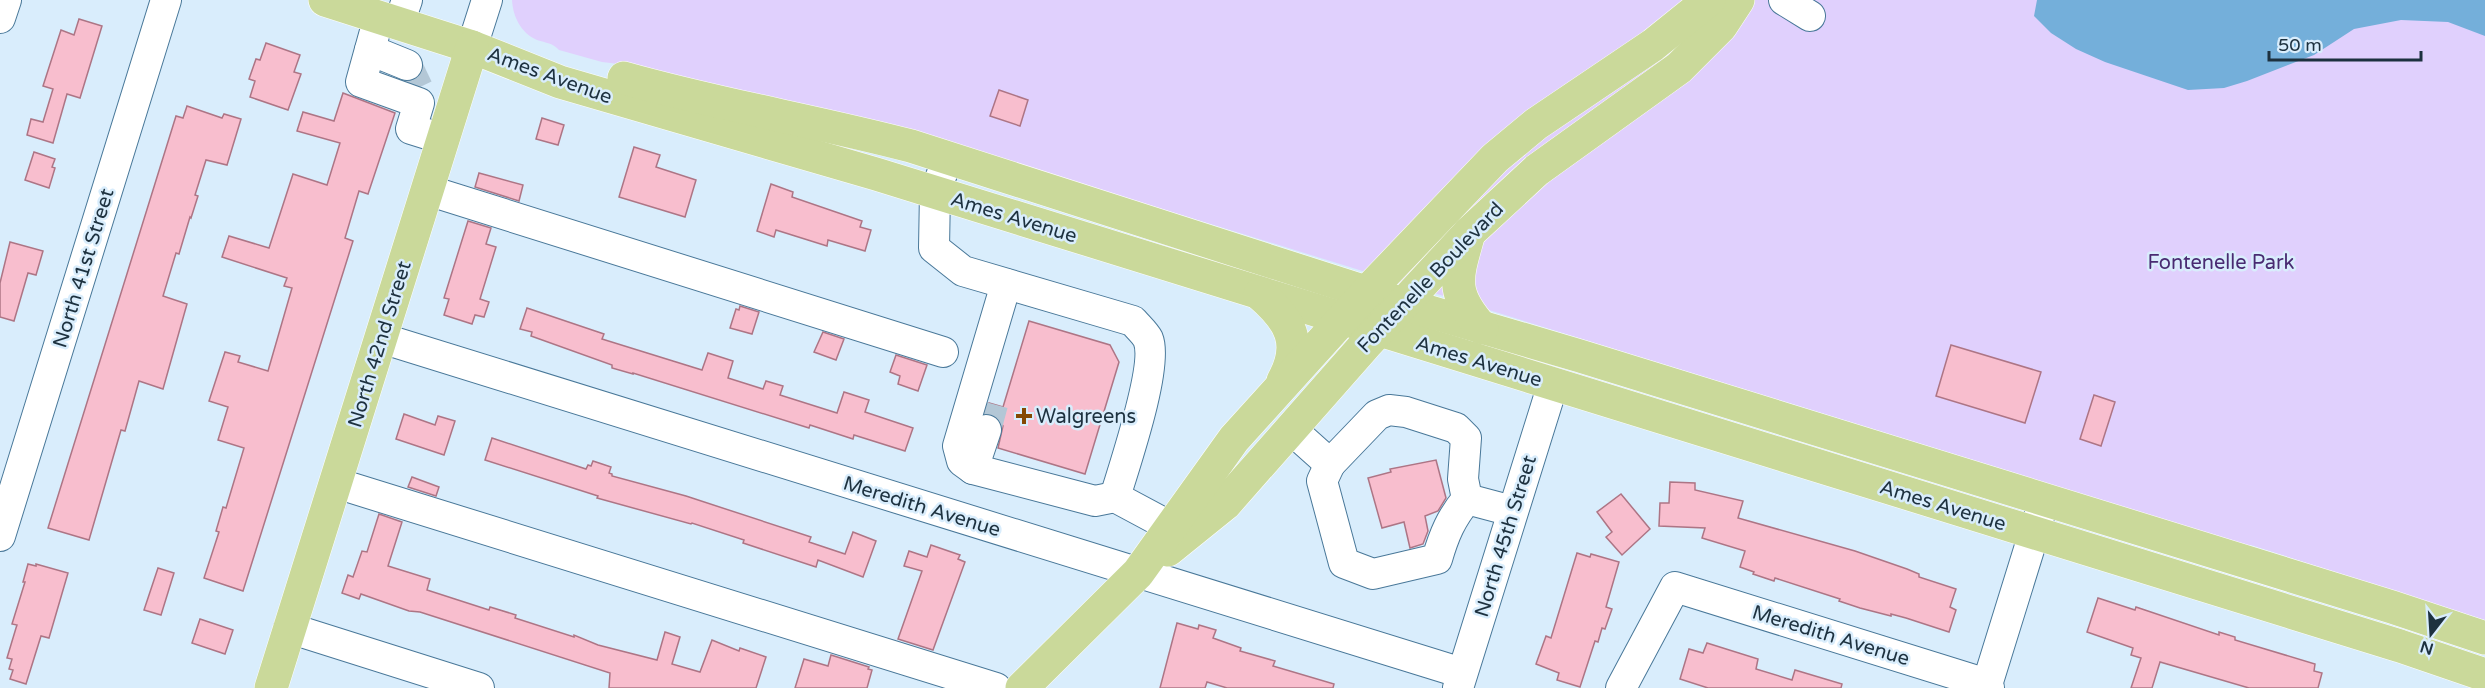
<svg xmlns="http://www.w3.org/2000/svg" width="2485" height="688" font-family="'Varela Round',sans-serif">
<style>
.green{fill:#e0d0fd}
.water{fill:#74afda}
.building{fill:#f8bece;stroke:#ad7585;stroke-width:1.5}
.lines{fill:none;stroke-linecap:round;stroke-linejoin:round}
.minor-tunnel{stroke:#b3c7d6;stroke-width:30;stroke-dasharray:30 15;stroke-linecap:butt}
.minor-casing{stroke:#497899;stroke-width:32}
.major-casing{stroke:#fff;stroke-width:34}
.minor{stroke:#fff;stroke-width:30}
.major{stroke:#cad99a;stroke-width:33}
.poi-dot{fill:#844902;stroke:#d9edfc;stroke-width:2}
.labels{text-anchor:middle;stroke-width:5;stroke-linejoin:round;paint-order:stroke}
.street-label{font-size:20px;fill:#1d313f;stroke:#d9edfc}
.park-label{font-size:20px;fill:#492b72;stroke:#d9edfc}
.poi-label{font-size:20px;fill:#1d313f;stroke:#d9edfc;text-anchor:start}
</style>
<rect width="100%" height="100%" fill="#d9edfc"/>
<path class="green" d="M512 0H2485V620L2251 545 2238 548 2027 486 2025 476 881 122 619 64 602 62 559 50C553 43 546 43 537 40 521 33 513 17 512 0Z"/>
<path class="water" d="M2037 0H2485V36L2448 22 2401 20 2354 29 2314 55 2247 81 2224 88 2188 90 2105 62 2076 49 2051 33 2034 16Z"/>
<g class="building">
<path d="M79 19 102 26 80 98 67 94 53 143 27 135 31 119 43 122 53 89 43 86 61 30 74 35Z"/>
<path d="M266 43 300 55 294 72 301 74 288 110 250 97 255 81 249 79 256 59 260 60Z"/>
<path d="M999 90 1028 100 1020 126 990 116Z"/>
<path d="M343 93 395 113 368 194 359 191 345 238 353 241 243 591 204 578 219 532 216 531 223 507 226 508 244 448 218 440 228 407 209 401 225 352 240 356 238 362 268 371 292 288 284 286 287 278 222 257 229 236 269 248 293 174 327 185 340 143 297 131 303 112 334 121Z"/>
<path d="M187 106 222 118 224 114 241 119 227 165 206 160 195 195 198 196 191 218 190 217 179 254 176 253 163 296 187 304 163 389 139 381 125 431 121 430 89 540 48 528 176 116 183 118Z"/>
<path d="M542 118 564 125 558 145 536 139Z"/>
<path d="M634 147 660 155 656 167 696 180 685 217 619 197Z"/>
<path d="M34 152 55 159 52 167 55 168 49 188 25 180Z"/>
<path d="M479 173 523 185 519 201 475 187Z"/>
<path d="M771 184 793 192 792 197 862 221 860 227 871 230 865 251 828 240 827 246 776 230 774 237 757 231Z"/>
<path d="M468 221 491 228 486 244 496 247 480 299 489 302 484 317 475 315 472 324 444 315 449 299 444 298Z"/>
<path d="M10 242 43 251 36 275 28 273 14 321 0 317V283Z"/>
<path d="M740 306 759 312 752 334 730 328 736 309 739 310Z"/>
<path d="M527 308 604 334 602 339 702 370 708 353 733 361 728 378 763 389 766 381 783 386 780 395 837 413 844 392 869 400 865 412 913 428 905 451 854 435 853 439 810 425 809 428 633 373V374L612 368V365L531 336 532 332 520 329Z"/>
<path d="M1029 321 1110 345 1119 362 1085 474 998 448 1003 426 998 418 986 413 989 403 1003 407Z"/>
<path d="M823 332 844 339 836 360 814 352Z"/>
<path d="M1951 345 2041 372 2025 423 1936 396Z"/>
<path d="M896 355 927 365 918 391 898 384 900 376 890 372Z"/>
<path d="M2094 395 2115 402 2101 446 2080 439Z"/>
<path d="M404 414 435 425 438 416 455 421 444 455 396 439Z"/>
<path d="M492 438 586 469 588 465 591 466 593 461 611 467 609 473 612 474V476L686 496 811 537 809 542 845 554 853 532 876 541 863 577 818 560 816 567 743 543 744 540 692 523 691 524 597 498 598 496 485 460Z"/>
<path d="M1436 460 1446 498 1438 511 1425 516 1428 531 1423 544 1410 548 1404 522 1382 528 1368 478 1391 472 1390 469Z"/>
<path d="M412 477 439 487 436 496 408 487Z"/>
<path d="M1670 482 1695 483V490L1743 501 1738 518 1855 551 1907 569 1919 574V577L1956 589 1950 607 1956 610 1949 632 1906 618 1891 614V616L1860 608 1839 601 1840 599 1775 578 1774 581 1753 574 1754 572 1740 567 1745 551 1702 538 1705 528 1659 526 1660 503H1669Z"/>
<path d="M1621 494 1650 529 1622 555 1606 537 1612 532 1597 512Z"/>
<path d="M379 514 402 522 388 566 430 579 427 590 489 610 490 607 516 615 515 618 574 637V635L598 645 657 660 665 632 680 637 672 664 700 672 712 640 739 651 740 648 766 657 756 688H609L610 673 420 612 409 611 361 594 359 599 342 593 348 575 353 577 362 551 367 552Z"/>
<path d="M931 545 960 555 958 559 965 562 933 650 898 639 922 571 904 566 909 551 927 557Z"/>
<path d="M1577 553 1590 557 1591 554 1619 562 1606 607 1612 609 1605 629 1602 628 1598 642 1595 641 1580 687 1557 680 1559 673 1536 664 1546 636 1551 638Z"/>
<path d="M28 564 36 566V564L68 573 49 638 41 636 26 684 10 679 13 670 9 669 12 659 7 658 16 628 17 625 12 624 25 582H23Z"/>
<path d="M158 568 174 573 161 615 144 610Z"/>
<path d="M2098 598 2135 610 2136 607 2219 635V632L2235 637V640L2315 664 2314 671 2322 673 2318 688H2249L2160 662 2152 688H2131L2141 658 2131 655 2133 648 2087 632Z"/>
<path d="M200 619 233 630 225 654 192 643Z"/>
<path d="M1177 623 1198 629 1199 625 1216 630 1213 638 1241 648 1240 651 1275 661 1273 666 1334 684 1333 688H1227L1207 682 1205 688H1160Z"/>
<path d="M1707 643 1758 659 1756 669 1792 680 1795 670 1842 684 1841 688H1708L1680 679 1689 649 1703 653Z"/>
<path d="M831 655 869 667 868 669 872 670 867 688H795L804 659 828 666Z"/>
</g>
<g class="lines">
<g class="minor-tunnel">
<path d="M407 65 418 88"/>
<path d="M986 430 993 404"/>
</g>
<g class="minor-casing">
<g id="minor">
<path d="M1784 0 1810 16"/>
<path d="M379 17 361 82 419 103 411 129 443 139"/>
<path d="M0 18 6 0"/>
<path d="M399 23 407 0"/>
<path d="M472 47 487 0"/>
<path d="M370 50 407 65"/>
<path d="M948 158 935 192 934 248 963 271 1133 321C1138 327 1145 333 1148 339 1159 365 1124 467 1115 497L1171 527"/>
<path d="M427 190 943 352"/>
<path d="M1006 284 958 446 962 461 973 469 1095 501 1115 497"/>
<path d="M381 338 1462 673"/>
<path d="M1292 430 1330 464 1377 415 1389 410 1406 412 1456 428 1466 438 1463 479 1467 499 1512 511"/>
<path d="M1330 464 1322 481 1344 563 1373 574 1437 559C1444 535 1451 518 1467 499"/>
<path d="M973 469 986 430"/>
<path d="M336 483 996 688"/>
<path d="M0 536 166 0"/>
<path d="M289 628 479 688"/>
<path d="M1458 688 1553 384"/>
<path d="M1621 688 1675 587 1987 684 1989 688"/>
<path d="M1986 688 2044 501"/>
</g>
</g>
<g class="major-casing">
<g id="major">
<path d="M325 0 472 47 560 82 876 174 2400 646 2485 675"/>
<path d="M624 78C719 105 816 121 911 146L1403 304 1580 356 2392 607 2485 638"/>
<path d="M1469 233C1457 277 1449 291 1482 328"/>
<path d="M1260 294C1290 320 1304 343 1283 381"/>
<path d="M1168 550 1225 504 1366 344 1470 232 1537 170 1679 68 1721 26 1738 0"/>
<path d="M271 688 472 47"/>
<path d="M1022 688 1138 573 1234 439 1367 292 1495 158 1536 124 1653 45 1709 0"/>
</g>
</g>
<use href="#minor" class="minor"/>
<use href="#major" class="major"/>
</g>
<path class="poi-dot" d="M1021 407h6v6h6v6h-6v6h-6v-6h-6v-6h6z"/>
<g class="labels">
<g class="street-label">
<text transform="translate(550 75) rotate(20)" y="7">Ames Avenue</text>
<text transform="translate(1014 217) rotate(17)" y="7">Ames Avenue</text>
<text transform="translate(83 268) rotate(-73)" y="7">North 41st Street</text>
<text transform="translate(1430 277) rotate(-46)" y="7">Fontenelle Boulevard</text>
<text transform="translate(379 344) rotate(-73)" y="7">North 42nd Street</text>
<text transform="translate(1479 361) rotate(17)" y="7">Ames Avenue</text>
<text transform="translate(1943 505) rotate(17)" y="7">Ames Avenue</text>
<text transform="translate(922 506) rotate(17)" y="7">Meredith Avenue</text>
<text transform="translate(1505 536) rotate(-73)" y="7">North 45th Street</text>
<text transform="translate(1831 635) rotate(17)" y="7">Meredith Avenue</text>
</g>
<g class="park-label">
<text x="2221" y="269">Fontenelle Park</text>
</g>
<g class="poi-label">
<text x="1036" y="423">Walgreens</text>
</g>
</g>
<g transform="translate(2431 634) rotate(197)" stroke="#d9edfc" stroke-width="4.5" paint-order="stroke">
<path d="M0-4.5L10 22L0 15L-10 22Z" fill="#1d313f"/>
<text y="-9" font-size="16" font-weight="bold" text-anchor="middle" fill="#1d313f">N</text>
</g>
<path d="M2269 51v9h152v-9" fill="none" stroke="#1d313f" stroke-width="3"/>
<text x="2278" y="51" font-size="18" fill="#1d313f" stroke="#d9edfc" stroke-width="4.5" paint-order="stroke">50 m</text>
</svg>
